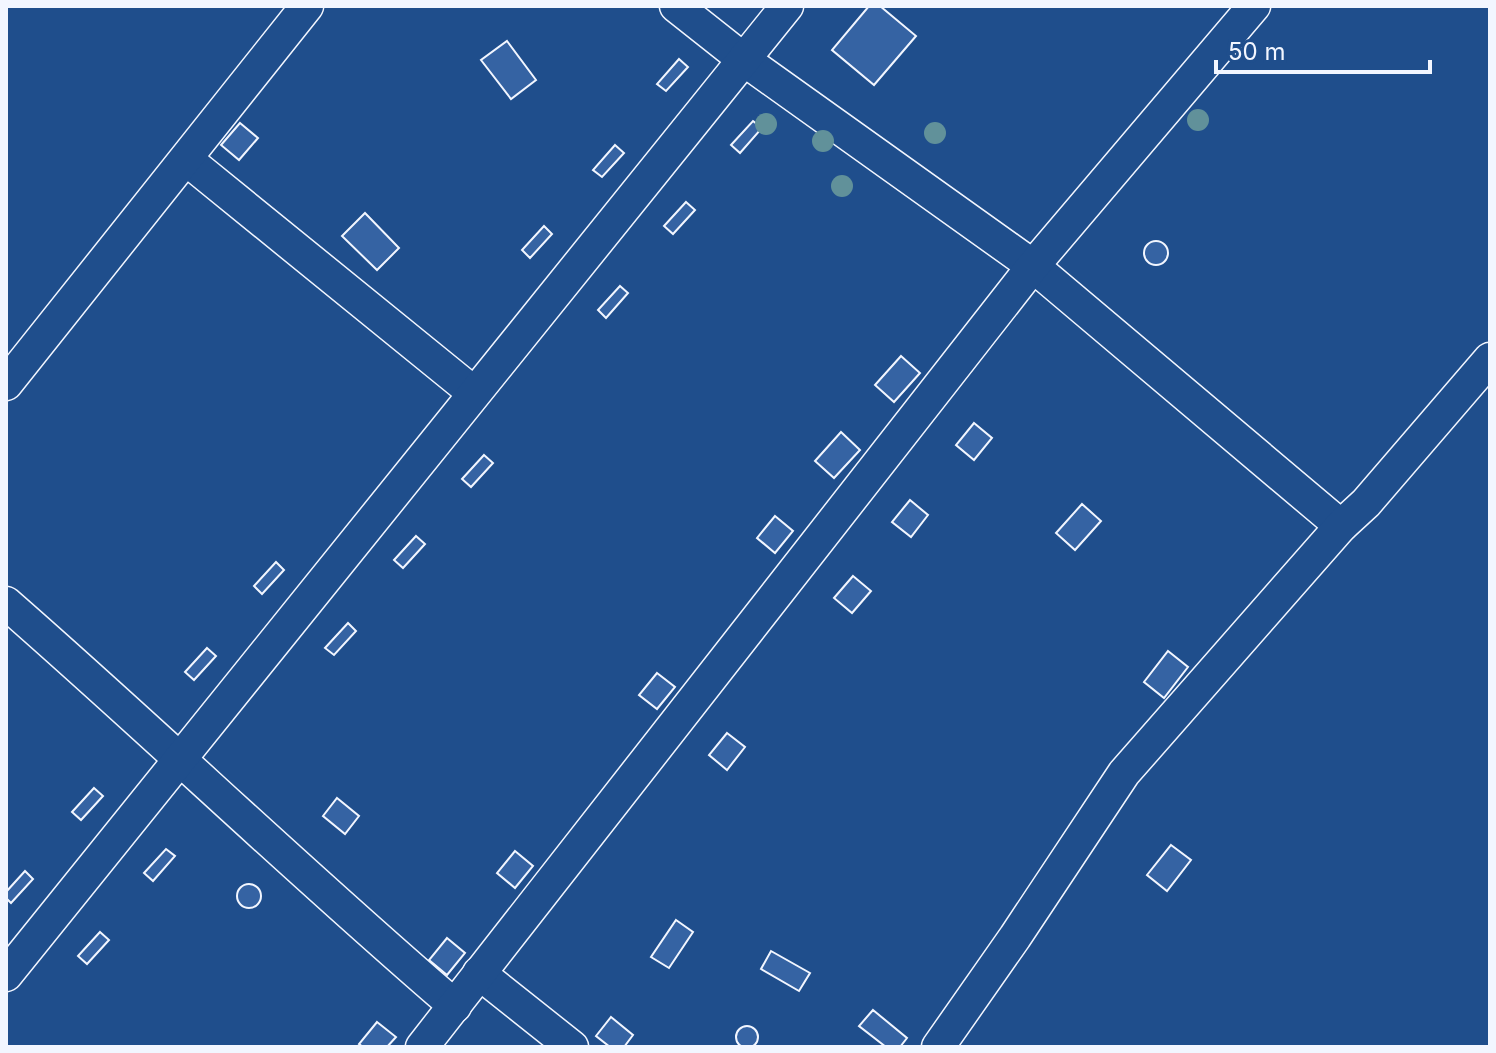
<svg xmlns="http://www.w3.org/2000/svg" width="1496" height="1053" font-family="Inter,sans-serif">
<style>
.building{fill:#3563a3;stroke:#f2f6ff;stroke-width:2}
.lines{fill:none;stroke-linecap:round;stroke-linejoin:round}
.minor-casing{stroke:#f2f6ff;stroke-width:35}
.minor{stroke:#1f4e8c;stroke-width:32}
.tree{fill:#61919a}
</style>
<rect width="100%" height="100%" fill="#1f4e8c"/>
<g class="building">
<path d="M869 6H880L916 36 874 85 832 50Z"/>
<path d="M507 41 536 80 511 99 481 60Z"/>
<path d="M679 59 688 67 666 91 657 84Z"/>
<path d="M753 121 762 128 740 153 731 145Z"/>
<path d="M240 123 258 138 239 160 221 145Z"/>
<path d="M615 145 624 153 602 177 593 170Z"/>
<path d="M686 202 695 210 673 234 664 226Z"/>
<path d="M365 213 399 248 377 270 342 236Z"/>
<path d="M544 226 552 234 530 258 522 250Z"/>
<circle cx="1156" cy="253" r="12"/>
<path d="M620 286 628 293 606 318 598 310Z"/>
<path d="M901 356 920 373 894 402 875 385Z"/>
<path d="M974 423 992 438 974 460 956 445Z"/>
<path d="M841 432 860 450 834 478 815 461Z"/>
<path d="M484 455 493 463 471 487 462 479Z"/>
<path d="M910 500 928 515 911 537 892 522Z"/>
<path d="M1082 504 1101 521 1075 550 1056 533Z"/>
<path d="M775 516 793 531 775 553 757 538Z"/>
<path d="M416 536 425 544 403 568 394 560Z"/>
<path d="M276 562 284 570 262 594 254 586Z"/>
<path d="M853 576 871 591 852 613 834 598Z"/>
<path d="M348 623 356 631 334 655 325 648Z"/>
<path d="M207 648 216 656 194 680 185 672Z"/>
<path d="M1168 651 1188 667 1164 698 1144 682Z"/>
<path d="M657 673 675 687 657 709 639 695Z"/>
<path d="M727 733 745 747 727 770 709 755Z"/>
<path d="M94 788 103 796 81 820 72 812Z"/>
<path d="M337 798 359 816 345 834 323 816Z"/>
<path d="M1171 845 1191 860 1167 891 1147 875Z"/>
<path d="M166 849 175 856 153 881 144 873Z"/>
<path d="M515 851 533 866 515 888 497 873Z"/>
<path d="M25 871 33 879 11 903 6 898V892Z"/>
<circle cx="249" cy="896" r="12"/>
<path d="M676 920 693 932 669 968 651 957Z"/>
<path d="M100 932 109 940 87 964 78 956Z"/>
<path d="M447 938 465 953 447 975 429 960Z"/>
<path d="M771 951 810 973 799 991 761 969Z"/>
<path d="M873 1010 907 1038 900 1047H886L859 1026Z"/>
<path d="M611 1017 633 1035 624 1047H610L596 1036Z"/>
<path d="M377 1022 396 1037 387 1047H363L359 1044Z"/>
<circle cx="747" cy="1037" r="11"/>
</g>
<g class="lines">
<g class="minor-casing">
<g id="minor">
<path d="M676 6 743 59 1033 266 1341 526"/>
<path d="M186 159 474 393"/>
<path d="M6 384 307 6"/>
<path d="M6 603C157 735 302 875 455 1006"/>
<path d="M479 973 572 1047"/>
<path d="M6 975 787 6"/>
<path d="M422 1047 1033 266 1254 6"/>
<path d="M938 1047 1015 937 1124 773 1341 526 1366 503 1490 359"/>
</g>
</g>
<use href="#minor" class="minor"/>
</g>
<g class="tree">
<circle cx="1198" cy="120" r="11"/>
<circle cx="766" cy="124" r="11"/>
<circle cx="935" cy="133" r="11"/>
<circle cx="823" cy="141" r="11"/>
<circle cx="842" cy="186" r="11"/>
</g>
<rect width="1496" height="1053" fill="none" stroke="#f2f6ff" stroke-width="16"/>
<path d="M1216 60v12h214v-12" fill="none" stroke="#f2f6ff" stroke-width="4"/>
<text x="1228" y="60" font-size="24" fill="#f2f6ff" stroke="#1f4e8c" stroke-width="6" paint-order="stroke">50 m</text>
</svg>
